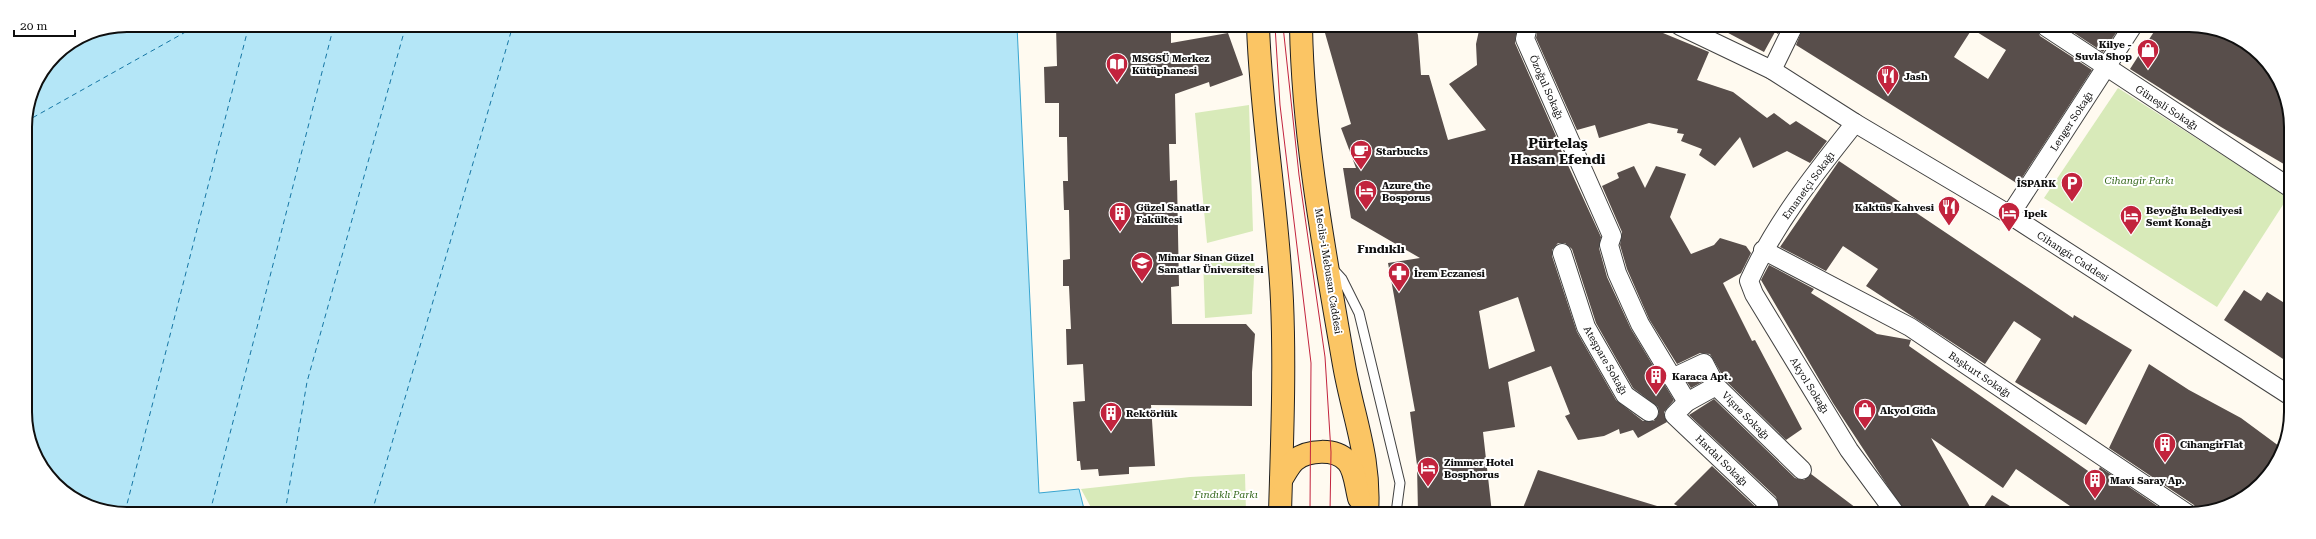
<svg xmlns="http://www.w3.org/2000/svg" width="2316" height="539" font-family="'Roboto Serif',serif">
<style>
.green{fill:#d8eab9}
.water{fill:#b4e6f7;stroke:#39a5d0}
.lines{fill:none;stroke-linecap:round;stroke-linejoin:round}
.ferry{stroke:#1576a4;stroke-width:1;stroke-dasharray:5 4;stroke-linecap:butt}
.building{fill:#584e4b;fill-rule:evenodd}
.service-casing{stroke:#424242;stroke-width:11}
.minor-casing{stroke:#424242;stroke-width:20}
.primary-casing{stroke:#202020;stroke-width:24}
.service{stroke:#fff;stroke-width:9}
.minor{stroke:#fff;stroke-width:18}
.primary{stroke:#fbc564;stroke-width:22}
.tram{stroke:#c2233d;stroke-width:1}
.labels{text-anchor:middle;stroke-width:4;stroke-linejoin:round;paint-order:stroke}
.poi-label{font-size:10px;font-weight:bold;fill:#0f0f0f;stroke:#fff;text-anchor:start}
.street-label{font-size:10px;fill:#0f0f0f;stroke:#fff}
.park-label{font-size:10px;font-style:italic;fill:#35681d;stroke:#fff}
.quarter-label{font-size:12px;font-weight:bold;fill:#0f0f0f;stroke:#fff}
.district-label{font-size:14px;font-weight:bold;fill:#0f0f0f;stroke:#fff}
.rim{fill:none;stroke:#0f0f0f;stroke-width:2}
</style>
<rect width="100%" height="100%" fill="#fffaf0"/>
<g class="green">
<path d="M2118 88 2288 197 2217 307 2044 198Z"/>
<path d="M1249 105 1253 231 1207 243 1195 113Z"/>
<path d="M1203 257 1255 258 1252 314 1205 318Z"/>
<path d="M1245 474 1246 513H1094L1081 489 1190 477Z"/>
</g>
<path class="water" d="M127 25 1017 26 1039 493 1079 489 1085 513 107 512 55 484 27 432 25 121 33 88 55 55 88 33Z"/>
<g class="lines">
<g class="ferry">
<path d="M25 122 198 25"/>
<path d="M125 512 249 25"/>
<path d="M210 512 334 25"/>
<path d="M285 512 307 382 406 25"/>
<path d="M372 512 513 25"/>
</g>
</g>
<g class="building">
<path d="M1056 26H1162V28H1171V43L1228 33 1243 75 1210 87 1209 82 1175 94 1176 144H1169L1170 181 1177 180 1179 286 1171 287 1172 324H1246L1255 334 1252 372V406L1151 405 1155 466 1129 467V474L1099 476 1098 469 1081 470 1080 461H1077L1073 402 1085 401 1083 364 1067 365 1066 329H1071L1069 286H1063V260L1070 259 1069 210H1064L1063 181H1068L1067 137H1059V103H1045L1044 67 1057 66Z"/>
<path d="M1323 26H1415L1418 35 1421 75H1429L1448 140 1486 130 1449 84 1477 65 1476 44 1480 26H1517L1515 43 1556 136 1555 137 1601 237 1599 248 1607 277 1631 329 1674 400 1664 412 1667 422 1638 438 1633 430 1620 434 1619 429 1604 436 1578 440 1565 416 1570 414 1551 366 1508 382 1515 427 1483 432 1492 513H1418L1417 465 1410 412 1415 411 1388 263 1420 258 1351 218 1343 168H1356L1341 128 1351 124ZM1558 243H1565L1572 249 1596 323 1633 388 1658 407 1659 413 1654 421H1643L1616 400 1577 332 1552 256V250ZM1518 297 1535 351 1489 369 1479 311Z"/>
<path d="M1538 26H1646L1709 52 1697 80 1733 92 1767 118 1774 113 1790 125 1796 121 1827 141 1810 163 1787 151 1753 168 1740 137 1715 166 1699 155 1702 149 1681 141 1684 134 1677 133 1678 129 1649 123 1599 138 1595 125 1577 130 1536 38Z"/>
<path d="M1715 26 1778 27H1782L1778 34 1775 32 1764 52Z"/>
<path d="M1803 27H2036L2040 36 2092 70 2018 184 1796 45ZM1972 29 2006 50 1988 79 1954 57Z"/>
<path d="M2065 27H2120L2103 52Z"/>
<path d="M2157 27H2209L2261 55 2289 107V167L2221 127 2130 69Z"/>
<path d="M1839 161 2073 318 2074 315 2132 350 2086 425 2015 382 2041 339 2014 321 1985 364 1866 286 1878 269 1843 246 1826 271 1780 247Z"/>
<path d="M1634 166 1645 188 1656 166 1686 174 1670 217 1691 254 1714 245 1720 238 1746 246 1751 253 1741 273 1723 283 1752 341 1755 340 1802 429 1786 440 1725 380 1710 354 1700 353 1677 364 1649 319 1627 269 1620 245 1622 232 1602 186 1619 178 1617 173Z"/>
<path d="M1769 265 1814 289 1811 293 1877 334 1911 340 1909 346 2091 473 2094 469 2098 471 2100 467 2169 514H2064L2070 506 2016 469 2003 488 1931 438 1974 514H1906L1833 403 1761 280Z"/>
<path d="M2244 290 2261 301 2267 292 2289 306V363L2224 320Z"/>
<path d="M2149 364 2189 390 2241 418 2283 449 2277 463 2256 489 2228 506 2198 513 2194 505 2109 448Z"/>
<path d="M1699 377 1702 382 1691 388 1687 382Z"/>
<path d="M1714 399 1795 478 1804 480 1811 474 1864 514 1775 513 1779 507 1776 497 1689 415Z"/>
<path d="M1712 466 1762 513H1763H1690L1674 504Z"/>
<path d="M1538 470 1667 509 1666 513H1521Z"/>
<path d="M1992 495 2023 514H1979Z"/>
</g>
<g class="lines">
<g class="service-casing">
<path id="service" d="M1332 268 1342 279 1359 313 1400 483 1396 513"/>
</g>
<g class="minor-casing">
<g id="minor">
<path d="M1528 26 1525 39 1612 236 1609 245 1617 273 1640 324 1687 402"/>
<path d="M1680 26 1772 70 1855 123 2010 215 2289 395"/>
<path d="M2046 27 2289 187"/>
<path d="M1772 70 1793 27"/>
<path d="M1855 123C1816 172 1775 223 1749 281L1754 294 1849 450 1896 514"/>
<path d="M2010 215 2132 27"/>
<path d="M1763 250 1910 327 2188 514"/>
<path d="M1562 253 1586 327 1625 395 1649 412"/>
<path d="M1672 378 1704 363 1716 386 1802 470"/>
<path d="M1716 386 1687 402 1674 415 1769 505"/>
</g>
</g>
<g class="primary-casing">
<g id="primary">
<path d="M1258 26C1261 118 1278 209 1282 301 1285 371 1282 443 1280 513"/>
<path d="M1301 26C1303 139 1325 254 1344 365 1353 417 1371 458 1367 513"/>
<path d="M1281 480C1285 474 1289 465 1295 460 1308 450 1335 448 1347 461 1355 469 1356 487 1359 498"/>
</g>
</g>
<use href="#service" class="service"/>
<use href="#minor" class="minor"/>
<use href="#primary" class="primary"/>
<g class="tram">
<path d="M1275 26 1280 105 1311 363 1310 513"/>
<path d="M1283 26 1299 175 1325 357 1331 452 1330 513"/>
</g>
</g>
<defs>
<g id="shop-pin" transform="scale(1.15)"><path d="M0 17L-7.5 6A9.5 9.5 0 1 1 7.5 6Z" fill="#c2233d" stroke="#fff"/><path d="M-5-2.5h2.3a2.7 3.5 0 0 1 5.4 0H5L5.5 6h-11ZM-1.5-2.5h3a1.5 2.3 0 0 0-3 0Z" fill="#fff"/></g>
<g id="library-pin" transform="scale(1.15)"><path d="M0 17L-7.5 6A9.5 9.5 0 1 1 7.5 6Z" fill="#c2233d" stroke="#fff"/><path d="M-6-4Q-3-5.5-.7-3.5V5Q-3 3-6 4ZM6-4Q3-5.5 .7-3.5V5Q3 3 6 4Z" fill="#fff"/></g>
<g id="restaurant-pin" transform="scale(1.15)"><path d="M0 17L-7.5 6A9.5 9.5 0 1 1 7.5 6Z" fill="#c2233d" stroke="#fff"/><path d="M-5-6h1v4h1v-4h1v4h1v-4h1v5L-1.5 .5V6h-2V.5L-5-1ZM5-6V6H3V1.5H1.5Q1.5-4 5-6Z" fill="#fff"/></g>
<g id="cafe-pin" transform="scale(1.15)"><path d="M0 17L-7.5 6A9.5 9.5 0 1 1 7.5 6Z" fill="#c2233d" stroke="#fff"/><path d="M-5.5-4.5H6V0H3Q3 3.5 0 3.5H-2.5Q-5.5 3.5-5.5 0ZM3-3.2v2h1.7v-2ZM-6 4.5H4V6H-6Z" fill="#fff"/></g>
<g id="parking-pin" transform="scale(1.15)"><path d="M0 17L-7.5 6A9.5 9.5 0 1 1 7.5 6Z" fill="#c2233d" stroke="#fff"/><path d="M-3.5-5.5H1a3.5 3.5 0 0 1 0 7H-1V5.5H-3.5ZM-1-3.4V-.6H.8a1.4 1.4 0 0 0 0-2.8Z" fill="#fff"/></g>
<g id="hotel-pin" transform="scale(1.15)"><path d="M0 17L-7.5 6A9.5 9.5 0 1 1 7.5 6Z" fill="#c2233d" stroke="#fff"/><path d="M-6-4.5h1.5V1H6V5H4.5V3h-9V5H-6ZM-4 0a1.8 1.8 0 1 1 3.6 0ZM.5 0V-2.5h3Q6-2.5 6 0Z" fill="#fff"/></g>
<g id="building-pin" transform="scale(1.15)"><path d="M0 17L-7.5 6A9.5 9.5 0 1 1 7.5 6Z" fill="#c2233d" stroke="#fff"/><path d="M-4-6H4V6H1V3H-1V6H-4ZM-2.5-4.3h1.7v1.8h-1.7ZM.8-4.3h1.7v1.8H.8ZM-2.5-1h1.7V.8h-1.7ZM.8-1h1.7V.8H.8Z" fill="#fff"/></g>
<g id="university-pin" transform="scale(1.15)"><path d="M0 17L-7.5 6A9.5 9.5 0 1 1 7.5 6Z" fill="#c2233d" stroke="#fff"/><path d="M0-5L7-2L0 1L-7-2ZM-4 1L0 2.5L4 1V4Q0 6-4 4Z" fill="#fff"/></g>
<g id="pharmacy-pin" transform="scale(1.15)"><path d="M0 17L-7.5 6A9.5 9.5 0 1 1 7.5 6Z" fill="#c2233d" stroke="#fff"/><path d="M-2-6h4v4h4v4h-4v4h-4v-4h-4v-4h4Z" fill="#fff"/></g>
</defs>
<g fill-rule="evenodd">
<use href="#shop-pin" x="2148" y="50"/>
<use href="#library-pin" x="1117" y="64"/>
<use href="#restaurant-pin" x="1888" y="76"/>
<use href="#cafe-pin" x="1361" y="151"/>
<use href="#parking-pin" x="2072" y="183"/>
<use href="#hotel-pin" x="1366" y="191"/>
<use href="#restaurant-pin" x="1949" y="207"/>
<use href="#building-pin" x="1120" y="213"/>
<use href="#hotel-pin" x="2009" y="213"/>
<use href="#hotel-pin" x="2131" y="216"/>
<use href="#university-pin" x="1142" y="263"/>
<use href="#pharmacy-pin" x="1399" y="273"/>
<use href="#building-pin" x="1656" y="376"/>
<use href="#shop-pin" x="1865" y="410"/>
<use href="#building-pin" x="1111" y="413"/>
<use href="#building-pin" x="2165" y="444"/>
<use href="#hotel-pin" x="1428" y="468"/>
<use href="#building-pin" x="2095" y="480"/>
</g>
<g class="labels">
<g class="poi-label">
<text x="2132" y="48" text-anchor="end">Kilye -<tspan x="2132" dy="12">Suvla Shop</tspan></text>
<text x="1132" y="62">MSGSÜ Merkez<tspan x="1132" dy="12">Kütüphanesi</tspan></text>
<text x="1904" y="80">Jash</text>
<text x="1376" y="155">Starbucks</text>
<text x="2056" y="187" text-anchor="end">İSPARK</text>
<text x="1382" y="189">Azure the<tspan x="1382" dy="12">Bosporus</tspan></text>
<text x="1136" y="211">Güzel Sanatlar<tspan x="1136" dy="12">Fakültesi</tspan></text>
<text x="1934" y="211" text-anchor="end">Kaktüs Kahvesi</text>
<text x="2146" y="214">Beyoğlu Belediyesi<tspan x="2146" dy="12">Semt Konağı</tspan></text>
<text x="2024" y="217">Ipek</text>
<text x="1158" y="261">Mimar Sinan Güzel<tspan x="1158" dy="12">Sanatlar Üniversitesi</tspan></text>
<text x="1414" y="277">İrem Eczanesi</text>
<text x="1672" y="380">Karaca Apt.</text>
<text x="1880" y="414">Akyol Gida</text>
<text x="1126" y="417">Rektörlük</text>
<text x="2180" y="448">CihangirFlat</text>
<text x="1444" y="466">Zimmer Hotel<tspan x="1444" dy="12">Bosphorus</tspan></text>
<text x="2110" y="484">Mavi Saray Ap.</text>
</g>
<g class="street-label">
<text transform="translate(1547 87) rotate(66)" y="4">Özoğul Sokağı</text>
<text transform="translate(2167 107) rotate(33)" y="4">Güneşli Sokağı</text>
<text transform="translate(2071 121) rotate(-57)" y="4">Lenger Sokağı</text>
<text transform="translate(1808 185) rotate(-54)" y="4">Emanetçi Sokağı</text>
<text transform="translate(2073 256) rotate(33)" y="4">Cihangir Caddesi</text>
<text transform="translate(1329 271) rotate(81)" y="4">Meclis-i Mebusan Caddesi</text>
<text transform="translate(1606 360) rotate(60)" y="4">Ateşpare Sokağı</text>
<text transform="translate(1980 374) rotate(34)" y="4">Başkurt Sokağı</text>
<text transform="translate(1810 385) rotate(58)" y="4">Akyol Sokağı</text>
<text transform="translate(1746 415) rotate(45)" y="4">Vişne Sokağı</text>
<text transform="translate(1722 460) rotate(44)" y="4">Hardal Sokağı</text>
</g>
<g class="park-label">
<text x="2139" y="184">Cihangir Parkı</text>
<text x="1226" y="498">Fındıklı Parkı</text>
</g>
<g class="quarter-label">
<text x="1381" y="253">Fındıklı</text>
</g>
<g class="district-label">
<text x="1558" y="148">Pürtelaş<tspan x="1558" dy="16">Hasan Efendi</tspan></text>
</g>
</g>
<path d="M0 0H2316V539H0ZM127 32H2189A95 95 0 0 1 2284 127V412A95 95 0 0 1 2189 507H127A95 95 0 0 1 32 412V127A95 95 0 0 1 127 32Z" fill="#fff" fill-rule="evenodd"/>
<path class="rim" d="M127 32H2189A95 95 0 0 1 2284 127V412A95 95 0 0 1 2189 507H127A95 95 0 0 1 32 412V127A95 95 0 0 1 127 32Z"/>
<path d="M14 30v6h61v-6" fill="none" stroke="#0f0f0f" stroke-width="2"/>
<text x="20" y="30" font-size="12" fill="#0f0f0f" stroke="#ffffff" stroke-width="3" paint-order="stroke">20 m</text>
</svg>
